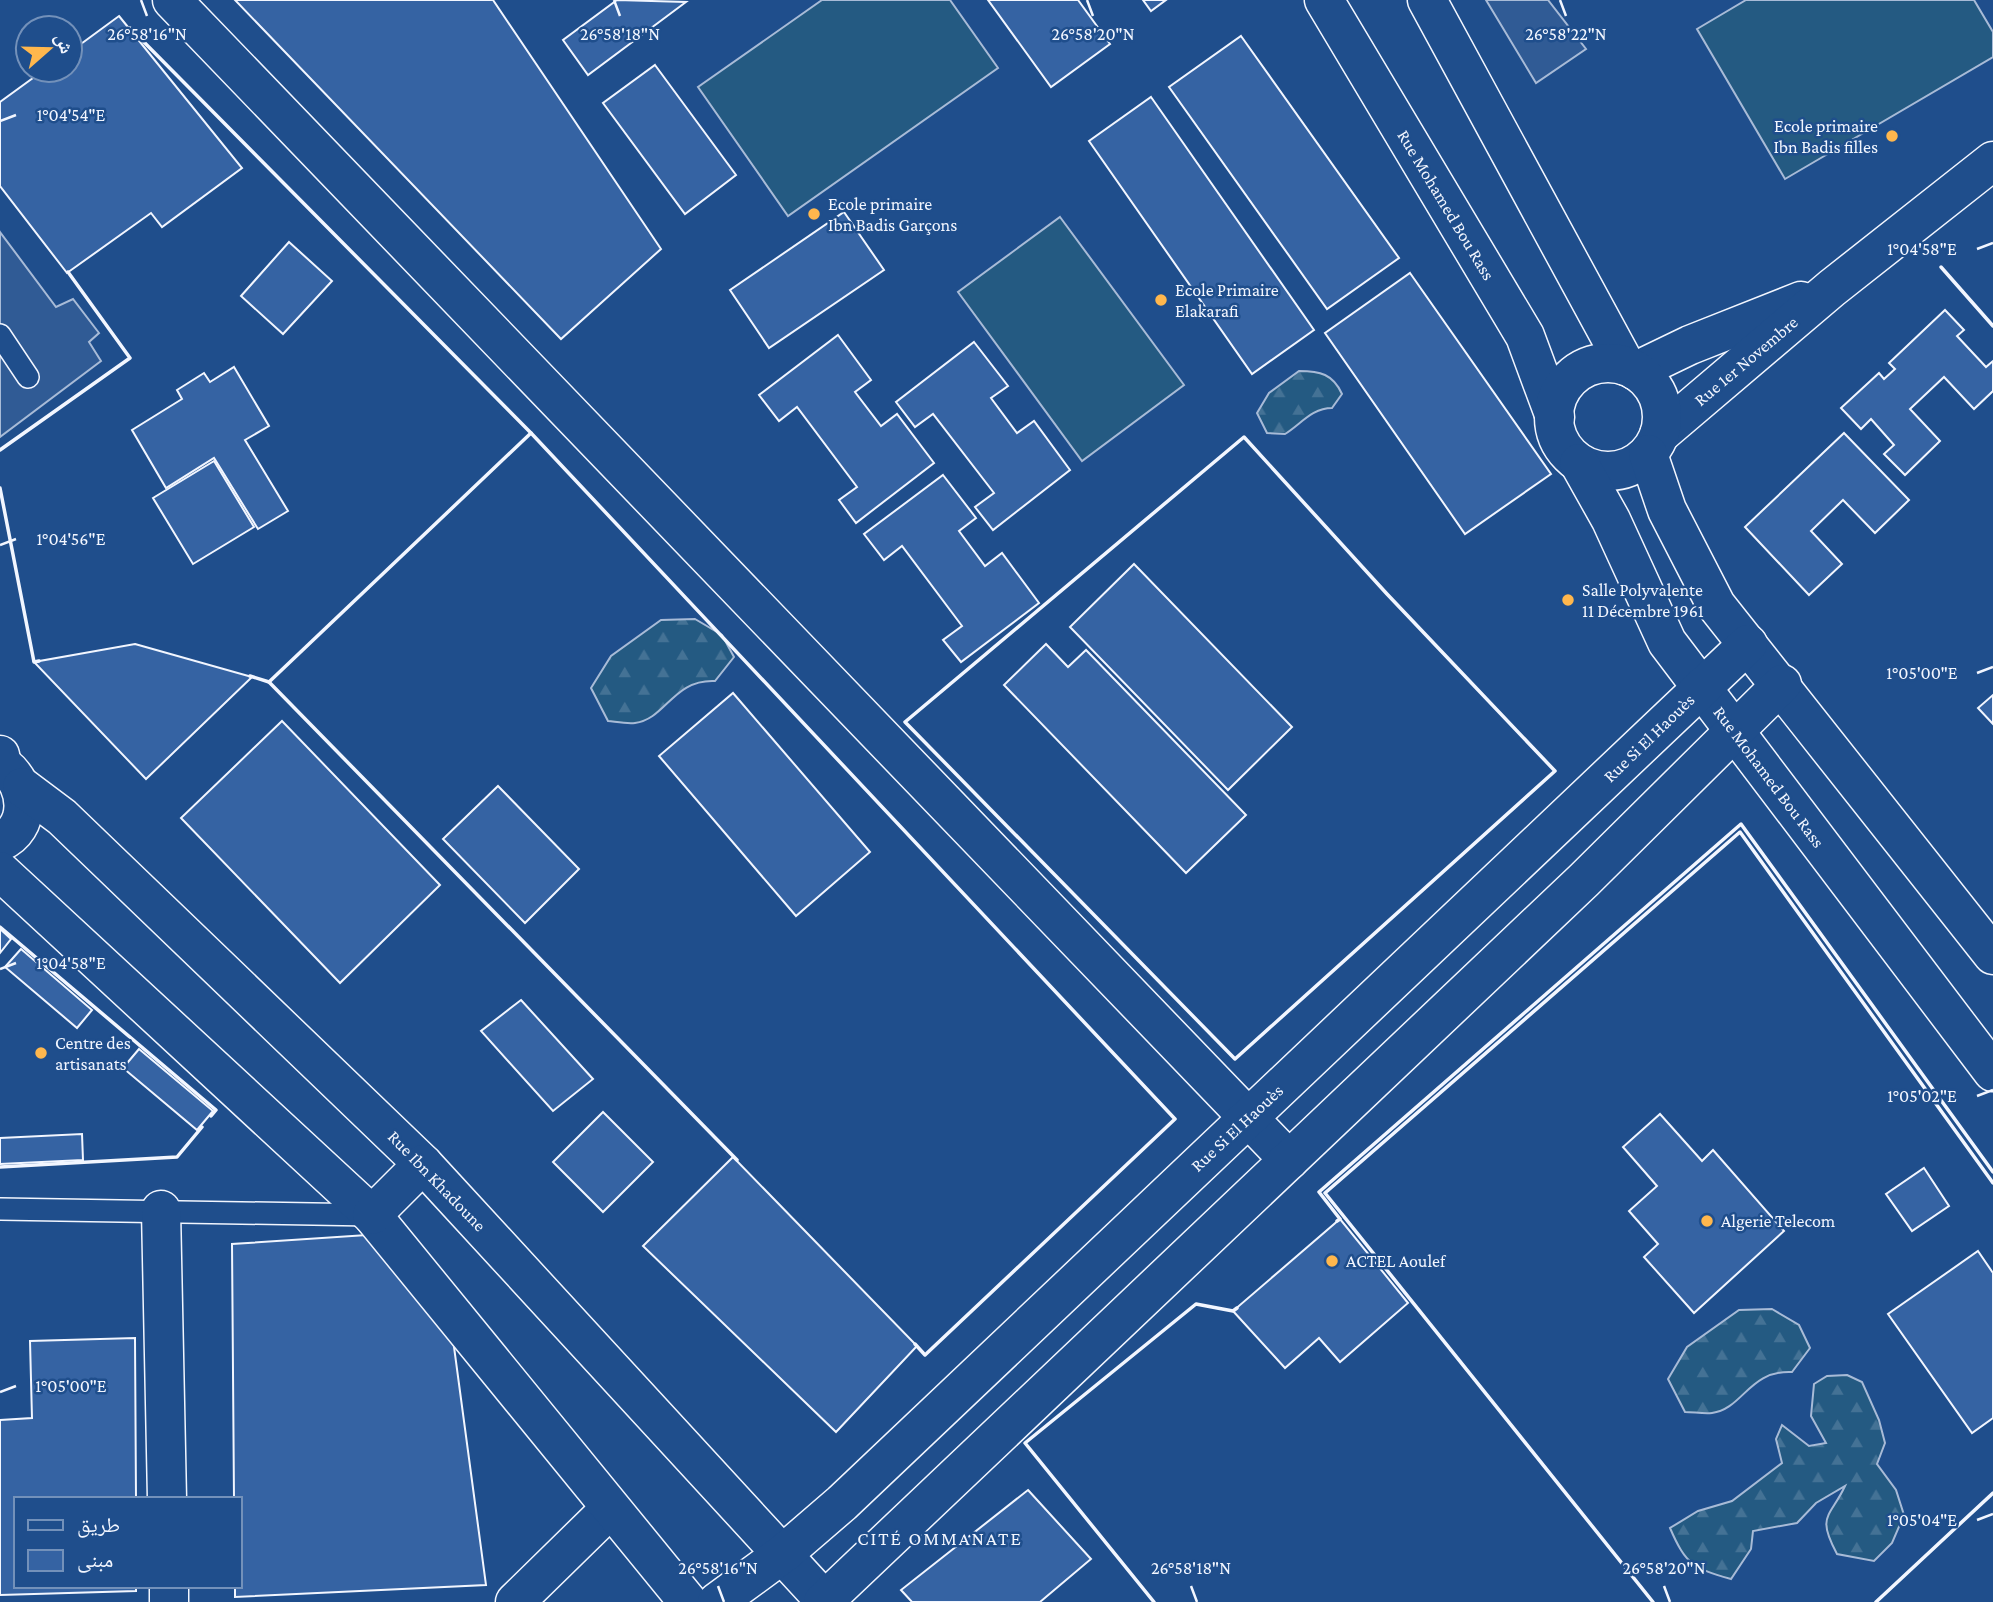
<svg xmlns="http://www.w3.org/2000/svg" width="1993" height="1602" font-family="'Crimson Pro','Noto Naskh Arabic',serif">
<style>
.forest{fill:url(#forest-firs);stroke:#a8bbd7;stroke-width:2}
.pitch{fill:#245a82;stroke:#a8bbd7;stroke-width:2}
.parking{fill:#305b95;stroke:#a8bbd7;stroke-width:2}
.building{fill:#3563a3;stroke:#f2f6ff;stroke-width:2}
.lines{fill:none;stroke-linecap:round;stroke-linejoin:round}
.service-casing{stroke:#f2f6ff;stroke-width:24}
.minor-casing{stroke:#f2f6ff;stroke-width:41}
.tertiary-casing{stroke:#f2f6ff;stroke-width:41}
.service{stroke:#1f4e8c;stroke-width:21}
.minor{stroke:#1f4e8c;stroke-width:38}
.tertiary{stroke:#1f4e8c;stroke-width:38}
.wall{stroke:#f2f6ff;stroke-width:3.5}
.ticks{fill:none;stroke:#f2f6ff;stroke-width:2.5}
.poi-dot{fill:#ffb74d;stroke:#1f4e8c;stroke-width:2.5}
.labels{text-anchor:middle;stroke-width:5;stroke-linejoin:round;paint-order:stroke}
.poi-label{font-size:18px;fill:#f2f6ff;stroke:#1f4e8c;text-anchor:start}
.street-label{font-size:18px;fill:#f2f6ff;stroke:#1f4e8c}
.neighbourhood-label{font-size:19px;letter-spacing:2px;fill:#f2f6ff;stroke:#1f4e8c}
.ticks-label{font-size:18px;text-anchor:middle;fill:#f2f6ff;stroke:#1f4e8c;stroke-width:5;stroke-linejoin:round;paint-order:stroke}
</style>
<defs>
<pattern id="forest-firs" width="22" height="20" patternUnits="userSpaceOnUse" patternTransform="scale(1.75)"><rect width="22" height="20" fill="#245a82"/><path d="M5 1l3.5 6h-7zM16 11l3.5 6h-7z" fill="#447295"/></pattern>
</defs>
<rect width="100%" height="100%" fill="#1f4e8c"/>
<g class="forest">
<path d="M1299 371C1320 371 1333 374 1342 394L1332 408C1312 408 1301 424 1285 434L1267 433 1257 413 1269 393Z"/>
<path d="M695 619 722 635 734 657 715 681C673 679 666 719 635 723 627 724 617 722 608 721L591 688 611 656 661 620Z"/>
<path d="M1772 1309 1799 1325 1810 1348 1792 1372C1749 1370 1743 1409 1712 1413 1704 1414 1693 1412 1685 1412L1668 1379 1687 1347 1739 1310Z"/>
<path d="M1847 1375 1862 1382 1879 1420 1885 1443 1877 1464 1896 1490 1904 1515 1892 1543 1874 1561 1837 1554C1816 1515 1830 1518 1845 1486L1816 1503 1797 1523 1753 1531 1751 1549 1731 1579C1693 1568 1686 1565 1670 1528L1698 1511 1732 1501 1782 1463 1776 1439 1782 1425 1809 1446 1826 1443 1811 1416 1814 1384 1827 1376Z"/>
</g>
<g class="pitch">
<path d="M822 0H950L998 68 788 216 698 87Z"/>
<path d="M1746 0H1974L1993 32V57L1785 179 1697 29Z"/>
<path d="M1060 217 1184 385 1082 461 958 292Z"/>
</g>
<g class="parking">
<path d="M1486 0H1548L1586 49 1536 83Z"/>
<path d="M0 232 56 307 73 299 99 333 89 342 101 361 0 437Z"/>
</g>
<g class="building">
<path d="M235 0H493L661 249 561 339Z"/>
<path d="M617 0 686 2 588 75 563 40Z"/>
<path d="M988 0H1078L1110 44 1051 87Z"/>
<path d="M1143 0H1166L1151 11Z"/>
<path d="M119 16 242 168 162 227 151 213 67 273 0 186V102L44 70H70V52Z"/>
<path d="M1241 36 1399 258 1327 309 1169 87Z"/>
<path d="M655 65 736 175 685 214 603 103Z"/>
<path d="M1151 97 1314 330 1252 374 1089 141Z"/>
<path d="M844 212 884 270 769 348 730 290Z"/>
<path d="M289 242 332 281 283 334 241 296Z"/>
<path d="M1410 273 1551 474 1465 534 1325 333Z"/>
<path d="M1945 310 1964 330 1957 336 1986 367 1993 361V391L1974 409 1944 377 1910 409 1940 441 1905 475 1884 454 1894 445 1871 419 1861 429 1841 408 1879 373 1884 379 1895 369 1889 363Z"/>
<path d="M838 335 871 380 855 392 881 426 897 414 934 463 856 523 839 500 857 487 797 407 779 421 759 395Z"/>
<path d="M974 342 1008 386 991 398 1017 433 1034 421 1070 470 993 530 975 507 994 493 933 414 915 427 896 402Z"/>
<path d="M234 367 269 426 245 440 288 511 258 529 214 458 166 488 132 430 182 399 177 390 204 373 210 382Z"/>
<path d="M1844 433 1909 500 1875 533 1843 500 1811 531 1842 564 1809 595 1745 527Z"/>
<path d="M214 461 254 527 193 564 153 498Z"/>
<path d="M943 475 976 518 959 531 985 566 1002 553 1039 603 961 662 943 640 962 626 902 546 884 560 864 534Z"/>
<path d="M1134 564 1292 727 1228 790 1070 627Z"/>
<path d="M135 644 252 677 146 779 34 662Z"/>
<path d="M1046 644 1068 667 1086 650 1246 815 1186 873 1004 685Z"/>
<path d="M733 693 870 852 796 916 659 756Z"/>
<path d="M1993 695V724L1978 708Z"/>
<path d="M282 721 440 885 340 983 181 818Z"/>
<path d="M498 786 579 869 525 923 443 839Z"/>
<path d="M0 929 11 939 0 953Z"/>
<path d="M21 949 92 1010 77 1028 5 967Z"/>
<path d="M521 1000 593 1079 553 1111 481 1031Z"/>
<path d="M139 1049 213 1111 197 1130 123 1068Z"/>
<path d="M603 1112 653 1162 603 1212 553 1162Z"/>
<path d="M1660 1114 1702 1161 1713 1150 1784 1231 1694 1313 1644 1257 1658 1244 1629 1211 1657 1186 1623 1147Z"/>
<path d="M82 1134 83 1160 0 1164V1138Z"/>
<path d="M733 1157 917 1346 836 1432 643 1246Z"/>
<path d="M1924 1168 1949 1206 1912 1231 1886 1194Z"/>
<path d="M1340 1219 1408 1303 1340 1362 1319 1338 1285 1368 1233 1311Z"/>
<path d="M382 1234 450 1317 486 1585 235 1597V1586H240V1499H234L232 1244Z"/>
<path d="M1978 1251 1993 1273V1418L1972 1433 1888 1314Z"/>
<path d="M135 1338 136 1499H16V1586H136V1591L0 1595V1420L32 1418 30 1341Z"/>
<path d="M1028 1490 1091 1559 1040 1602H912L901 1590Z"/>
</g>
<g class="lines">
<g class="service-casing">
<g id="service">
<path d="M0 335 28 377"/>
<path d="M0 1209 372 1215"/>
</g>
</g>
<g class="minor-casing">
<g id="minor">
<path d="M172 0 1289 1160"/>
<path d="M1636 371 1690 345 1801 301"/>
<path d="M1659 435 1832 288 1993 161"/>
<path d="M0 842C32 828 29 786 5 767"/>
<path d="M161 1210 167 1499"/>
<path d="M169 1586V1602"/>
<path d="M515 1602 610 1509"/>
</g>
</g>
<g class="tertiary-casing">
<g id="tertiary">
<path d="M1324 0 1525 336 1555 417"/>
<path d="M1427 0 1626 366"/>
<circle cx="1608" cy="417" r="54"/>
<path d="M1648 454 1667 510 1716 605 1993 955"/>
<path d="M1579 463 1611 520 1667 642 1993 1072"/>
<path d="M0 755 2 765"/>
<path d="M22 787 62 817 423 1164 826 1602"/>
<path d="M0 871 372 1215 688 1602"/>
<path d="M372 1215 423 1164"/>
<path d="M717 1602 784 1553 842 1503 1748 644"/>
<path d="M823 1602 1584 880 1782 684"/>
</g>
</g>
<use href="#service" class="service"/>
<use href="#minor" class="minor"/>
<use href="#tertiary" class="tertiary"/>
<g class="wall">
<path d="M130 28 531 433 1175 1119 925 1355 915 1344"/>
<path d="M1941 267 1993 326"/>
<path d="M1244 437 1387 594 1555 771 1235 1059 905 722Z"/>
<path d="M0 450 130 358 68 272"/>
<path d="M0 488 34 662 39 661"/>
<path d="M250 676 269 682 737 1160"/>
<path d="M269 682 531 433"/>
<path d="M0 927 216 1110 211 1116"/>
<path d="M0 1167 177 1157 202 1127"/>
<path d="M1337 1221 1340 1219 1319 1192 1741 824 1993 1172"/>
<path d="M1154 1602 1025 1443 1196 1304 1233 1311 1237 1308"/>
<path d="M1653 1602 1325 1193 1740 832 1993 1183"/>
<path d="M1876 1602 1993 1493"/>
</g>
</g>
<path class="ticks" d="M141 0 147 16M614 0 620 16M1087 0 1093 16M1560 0 1566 16M0 121 16 115M1977 249 1993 243M0 545 16 539M1977 673 1993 667M0 969 16 963M1977 1096 1993 1090M0 1392 16 1386M1977 1520 1993 1514M718 1586 724 1602M1191 1586 1197 1602M1664 1586 1670 1602"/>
<g class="poi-dot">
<circle cx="1892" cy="136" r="7"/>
<circle cx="814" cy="214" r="7"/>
<circle cx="1161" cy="300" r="7"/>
<circle cx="1568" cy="600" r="7"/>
<circle cx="41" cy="1053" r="7"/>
<circle cx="1707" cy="1221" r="7"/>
<circle cx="1332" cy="1261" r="7"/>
</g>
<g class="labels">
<g class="poi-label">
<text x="1878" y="132" text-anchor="end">Ecole primaire<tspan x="1878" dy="21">Ibn Badis filles</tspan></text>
<text x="828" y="210">Ecole primaire<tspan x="828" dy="21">Ibn Badis Garçons</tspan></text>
<text x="1175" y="296">Ecole Primaire<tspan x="1175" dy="21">Elakarafi</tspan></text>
<text x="1582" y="596">Salle Polyvalente<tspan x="1582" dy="21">11 Décembre 1961</tspan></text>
<text x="55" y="1049">Centre des<tspan x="55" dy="21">artisanats</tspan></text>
<text x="1721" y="1227">Algerie Telecom</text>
<text x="1346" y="1267">ACTEL Aoulef</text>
</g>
<g class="street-label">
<text transform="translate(1446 205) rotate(59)" y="6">Rue Mohamed Bou Rass</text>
<text transform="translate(1746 361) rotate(-40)" y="6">Rue 1er Novembre</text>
<text transform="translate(1649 738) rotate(-44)" y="6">Rue Si El Haouès</text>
<text transform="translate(1769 777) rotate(53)" y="6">Rue Mohamed Bou Rass</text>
<text transform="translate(1237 1128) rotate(-43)" y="6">Rue Si El Haouès</text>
<text transform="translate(437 1181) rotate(46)" y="6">Rue Ibn Khadoune</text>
</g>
<g class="neighbourhood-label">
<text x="940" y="1545">CITÉ OMMANATE</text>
</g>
</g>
<g class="ticks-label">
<text x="147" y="40">26°58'16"N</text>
<text x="620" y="40">26°58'18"N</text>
<text x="1093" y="40">26°58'20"N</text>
<text x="1566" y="40">26°58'22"N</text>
<text x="71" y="121">1°04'54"E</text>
<text x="1922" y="255">1°04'58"E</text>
<text x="71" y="545">1°04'56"E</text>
<text x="1922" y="679">1°05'00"E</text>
<text x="71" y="969">1°04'58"E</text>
<text x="1922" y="1102">1°05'02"E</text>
<text x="71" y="1392">1°05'00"E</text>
<text x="1922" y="1526">1°05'04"E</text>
<text x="718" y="1574">26°58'16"N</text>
<text x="1191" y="1574">26°58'18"N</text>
<text x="1664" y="1574">26°58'20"N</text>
</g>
<rect x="14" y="1497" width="228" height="91" fill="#1f4e8c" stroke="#7391ba" stroke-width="2"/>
<rect x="28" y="1520" width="35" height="10" fill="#1f4e8c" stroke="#7391ba" stroke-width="2"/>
<text x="77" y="1532" font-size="21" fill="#f2f6ff">طريق</text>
<rect x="28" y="1550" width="35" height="21" fill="#3563a3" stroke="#7391ba" stroke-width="2"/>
<text x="77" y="1567" font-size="21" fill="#f2f6ff">مبنى</text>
<g transform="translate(49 49) rotate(70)"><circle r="33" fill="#1f4e8c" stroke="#7391ba" stroke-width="2"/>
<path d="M0-5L12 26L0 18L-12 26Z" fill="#ffb74d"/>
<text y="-10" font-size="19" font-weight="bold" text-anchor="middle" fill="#f2f6ff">ش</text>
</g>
</svg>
